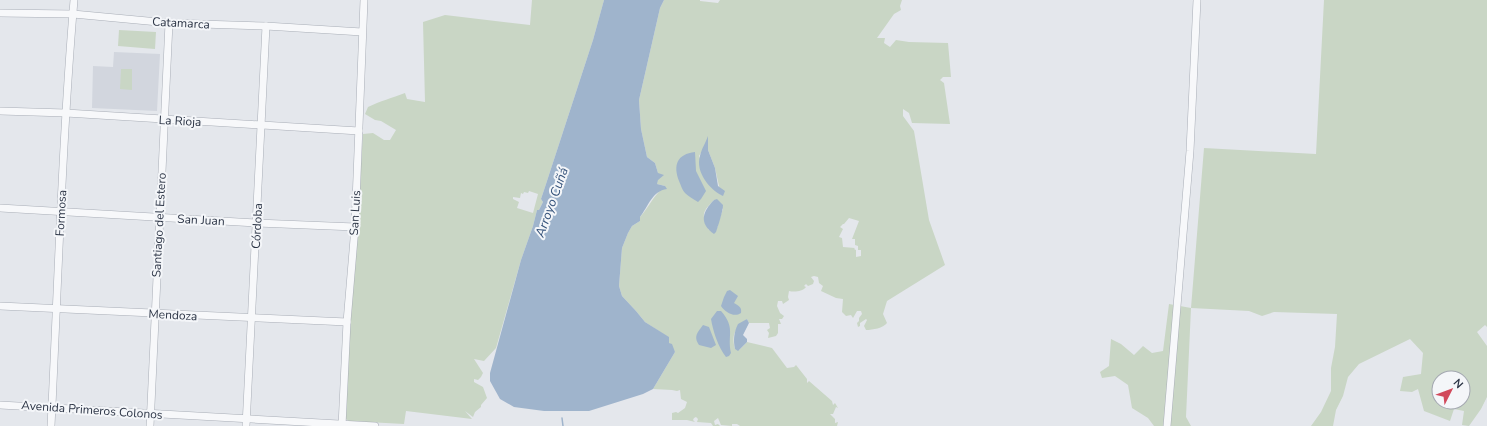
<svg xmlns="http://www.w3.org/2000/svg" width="1487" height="426" font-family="'Nunito Sans',sans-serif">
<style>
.built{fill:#d2d6de}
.green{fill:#c9d6c5;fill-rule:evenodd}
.water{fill:#9fb4cc}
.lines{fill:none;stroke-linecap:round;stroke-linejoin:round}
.stream{stroke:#9fb4cc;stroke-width:1.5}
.minor-casing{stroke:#a9aeb7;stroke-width:8}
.minor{stroke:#f7f8fa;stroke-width:7}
.labels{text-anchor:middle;stroke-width:4;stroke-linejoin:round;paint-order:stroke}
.street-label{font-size:12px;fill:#2b3445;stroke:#f4f6f9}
.water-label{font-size:13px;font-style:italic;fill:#34527a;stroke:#f4f6f9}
</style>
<rect width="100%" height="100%" fill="#e4e7ec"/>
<path class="built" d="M114 52 160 54 157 111 92 108 93 66 113 67Z"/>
<g class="green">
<path d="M532 0H604L593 40 546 184 541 199 543 202 539 210H537L533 226 521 260 496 348 484 361 474 359 483 373 481 377 478 380 474 379V382L483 387 487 398 481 405V407L475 412 473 417 465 411 472 419 406 411 404 424 349 421 344 418 363 134 373 133 384 140H390L396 130 381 121 375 120 365 114 368 107C380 101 392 98 405 93L407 99 425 102 423 22 445 15 530 25ZM529 191 538 194 533 213 517 208 519 202 513 199V197L520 198 521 193 523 194 524 192 528 193Z"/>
<path d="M664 0H700V1L718 3 720 0H902L900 6 901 10 894 14 877 38H885L884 43 890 47 896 40 909 42 948 43 951 77H943L940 80 944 83 950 124 912 123 909 113 903 109V116L914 131 929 220 945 265 887 301 883 314 887 323C883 328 873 330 866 330L864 326 867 320 866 319 860 323V326L858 327 857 323 859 321V318L862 314 861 311H857L853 318 851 315 846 316 842 312 843 299 836 298 821 291 823 286 819 283 818 277 814 276 811 277 814 281 813 284 808 286 806 284 804 286 806 287C802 292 794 292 789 291L788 297 789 300 783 304 782 301H778L777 306 780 313 784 316 782 319H779L781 324H778V333L776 336 768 338 769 333 767 330 770 328 769 323H749L747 319C735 329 731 334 735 349L739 350 747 342 772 348 787 368 794 367 796 365 807 379V383L809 381 832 401 833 405 835 403 838 408 836 407 833 414H830L835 419V423L838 422 837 426H740L737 424H732V426L721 425 718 418 714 421 715 425 718 424 720 426H713L711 423 697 422 698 419 696 417 694 418 693 420 695 422 687 420H672V413L676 412 678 413 685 408 687 402 681 399 680 390 677 391 672 390 653 389 675 352 669 343 668 337 645 322 636 311 622 296 619 286 622 248 628 233 632 226 640 221V217C650 206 652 197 665 186L657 184 658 173 655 163 647 157 641 129 639 100 660 8ZM708 145V150L715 168 721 195 714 189 699 156 704 148ZM714 200 723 209 718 223V227L709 230C701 215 702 212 714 200ZM849 218 859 221 852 239H855V245L858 246V250H861V256L856 257V250L854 249 855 248 843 247 842 238 839 237 843 229 840 227 843 224H844Z"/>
<path d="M1324 0H1487V327L1485 325 1477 332 1487 346V397L1481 409 1469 426 1462 425 1464 411 1454 409 1450 421 1424 411 1418 389 1412 392 1400 391 1403 377 1421 374 1423 353 1410 339 1359 364 1348 377 1343 396 1336 410 1333 426H1311L1321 412 1331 391V368L1335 347 1337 314 1274 312 1262 316 1249 311 1191 308 1186 417 1191 426H1154L1148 418 1132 408 1128 385 1115 376 1102 378 1100 372 1109 366 1111 339 1121 344 1134 355 1143 346 1152 353 1163 351 1169 304 1191 308 1204 148 1316 154ZM1439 378H1463V402H1439Z"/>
<path d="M119 30 156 32 155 49 118 46Z"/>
<path d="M121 69H132V90L120 89Z"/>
</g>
<g class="water">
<path d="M604 0H664L660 8 639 100 641 129 647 157 655 163 658 173 664 175 658 180 657 184 665 186 667 189C652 191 648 207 640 217V221L632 226 628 233 622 248 619 286 622 296 636 311 645 322 669 337V343L672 344 675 352 653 389 643 394 589 411H544L514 407 500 399 490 381V373L521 260 533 226 537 210H539L543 202 541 199 546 184 593 40Z"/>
<path d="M708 136V150L715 168 718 186 725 191 723 196C710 190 695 172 700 156 701 150 706 142 708 136Z"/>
<path d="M695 152 696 171 706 191 701 199 698 202C693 199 688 196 685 193 682 190 681 185 679 181 673 165 677 154 695 152Z"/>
<path d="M717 199 723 205C723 211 718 226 716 232L714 234C698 223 703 211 714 200Z"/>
<path d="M730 290 738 296 734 303C739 306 742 307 741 313 734 318 725 312 721 306L724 297 727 291Z"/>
<path d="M717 311H721C736 328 727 335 731 353L729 356 726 357C718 347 713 331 711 319Z"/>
<path d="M747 319 749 323 743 335 747 339V342L738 351 735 349C733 340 734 332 738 324Z"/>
<path d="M703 325 709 327 716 345 711 348 699 345C693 336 698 332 703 325Z"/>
</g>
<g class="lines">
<path class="stream" d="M562 418 563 426"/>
<g class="minor-casing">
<g id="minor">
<path d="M0 13 73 14 169 23 266 26 362 32"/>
<path d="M0 111 66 113 359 131"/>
<path d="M0 208 257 223 355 227"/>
<path d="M0 306 347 322"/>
<path d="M0 405 375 426"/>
<path d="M51 426C58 284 62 142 74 0"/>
<path d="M150 426 169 23"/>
<path d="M246 426 266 26"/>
<path d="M342 426 347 322 355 227 364 0"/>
<path d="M1167 426 1190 151 1197 0"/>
</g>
</g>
<use href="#minor" class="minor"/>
</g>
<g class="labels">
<g class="street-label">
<text transform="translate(181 23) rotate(3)" y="4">Catamarca</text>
<text transform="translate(180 121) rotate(3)" y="4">La Rioja</text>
<text transform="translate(61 213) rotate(-87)" y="4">Formosa</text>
<text transform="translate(355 213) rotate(-87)" y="4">San Luis</text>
<text transform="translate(201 220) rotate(3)" y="4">San Juan</text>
<text transform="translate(159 225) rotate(-87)" y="4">Santiago del Estero</text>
<text transform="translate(257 226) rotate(-87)" y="4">Córdoba</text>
<text transform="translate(173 315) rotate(3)" y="4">Mendoza</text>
<text transform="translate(92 410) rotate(4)" y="4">Avenida Primeros Colonos</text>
</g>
<g class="water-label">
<text transform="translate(551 202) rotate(-70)" y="5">Arroyo Cuñá</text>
</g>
</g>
<g transform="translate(1451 390) rotate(48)"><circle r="19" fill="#f4f6f9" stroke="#a4a8b1"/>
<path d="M0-3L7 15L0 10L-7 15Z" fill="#d1495b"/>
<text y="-6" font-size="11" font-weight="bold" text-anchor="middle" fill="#2b3445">N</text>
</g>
</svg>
